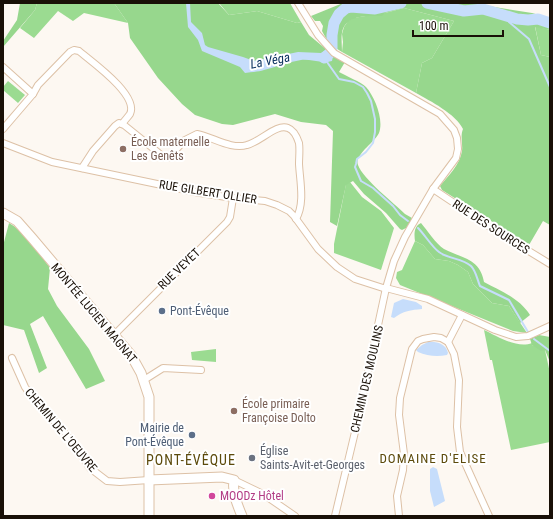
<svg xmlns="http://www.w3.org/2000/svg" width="553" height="519" font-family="'Roboto Condensed',sans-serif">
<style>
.green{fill:#9bdb91}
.forest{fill:#97d78d}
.water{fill:#c6ddfb}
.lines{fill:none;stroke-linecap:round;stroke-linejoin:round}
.stream{stroke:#c6ddfb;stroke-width:2}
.river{stroke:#c6ddfb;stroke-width:11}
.street-casing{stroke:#ddc1a6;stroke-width:8}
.secondary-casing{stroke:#ddc1a6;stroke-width:11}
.street{stroke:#fff;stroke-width:6}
.secondary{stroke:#fff;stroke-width:9}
.education-dot{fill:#8d6e63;stroke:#fff;stroke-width:1.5}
.service-dot{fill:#5c6f8a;stroke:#fff;stroke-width:1.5}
.worship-dot{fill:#6b7280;stroke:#fff;stroke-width:1.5}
.hotel-dot{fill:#d1479c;stroke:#fff;stroke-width:1.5}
.labels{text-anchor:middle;stroke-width:4;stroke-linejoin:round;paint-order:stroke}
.education-label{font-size:12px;fill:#785e54;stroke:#fff;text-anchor:start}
.street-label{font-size:12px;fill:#191007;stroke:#fff}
.service-label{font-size:12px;fill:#4e5e75;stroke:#fff;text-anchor:start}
.worship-label{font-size:12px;fill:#5b616d;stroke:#fff;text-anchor:start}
.hotel-label{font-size:12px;fill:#b23c85;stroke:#fff;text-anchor:start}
.water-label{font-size:13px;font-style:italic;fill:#0d3360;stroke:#fff}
.neighbourhood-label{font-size:13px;letter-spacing:1px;fill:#5c4a0b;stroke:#fff}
.quarter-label{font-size:14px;letter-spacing:1px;fill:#5c4a0b;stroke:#fff}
</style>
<rect width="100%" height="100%" fill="#fdf8f2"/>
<g class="green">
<path d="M37 3H114L128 23 84 13 73 21 58 11 34 38 20 28 35 10Z"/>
<path d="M219 3H290L301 22 297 23 257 11 229 15Z"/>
<path d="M404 8 454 21 432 58 422 63 416 93 342 52 343 42 342 34 344 27 348 21 353 18 385 13Z"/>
<path d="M535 26 550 30V57L541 55Z"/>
<path d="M8 81 25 95 18 103 3 90V87Z"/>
<path d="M350 182 362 197 381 211 394 228 381 270 334 253V244L346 184Z"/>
<path d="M415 241 423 245 435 259 449 261 458 265 468 272 473 284 492 303 509 306 527 333 513 331 400 285 396 278 397 272 402 270Z"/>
<path d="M484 330C497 336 517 349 532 343V345L545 350 550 373V442L511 450 492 360H490Z"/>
<path d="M216 349V362L192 360 191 352Z"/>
</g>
<g class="forest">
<path d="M20 3H37L35 10 3 47V41L17 20Z"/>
<path d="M114 3H218L229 15 257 11 297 23 301 22 309 35 327 50 345 62 339 72C346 76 361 82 366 87 375 97 384 120 379 133 375 142 354 155 358 165 363 179 394 203 405 214L412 218 408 227 402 230 400 229 386 213 364 194 353 181 346 185 337 226 330 222 333 131 326 125 301 122 275 114 233 125 222 124 195 115 182 104 158 78 130 38 128 23Z"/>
<path d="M343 3H470L532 13 550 18V30L535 27 541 55 550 57V225L543 221 529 245 442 190 440 186C448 176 460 165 462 151 463 144 460 136 463 129 456 114 430 101 416 93L422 63 432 58 454 21 404 8 385 13 382 16C368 16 345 14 342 33 341 37 342 46 342 52 332 46 327 41 322 31L323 26 320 21H315L311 16Z"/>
<path d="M9 223C26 233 38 252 50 268L48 289 57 306 89 349 105 381 86 389 43 316 30 324 47 368 39 373 24 330 3 325V246Z"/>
<path d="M421 223C427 230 436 244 444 249 461 258 480 258 484 282 501 291 520 299 530 315L520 323 509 306 492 303 473 284 468 272 458 265 449 261 435 259 423 245 415 241C414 234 414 226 421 223Z"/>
<path d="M539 335 550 337V362L545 350 541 351 532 345 530 339Z"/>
</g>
<g class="water">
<path d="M186 3H190L191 22 202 33 205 45 208 47 243 57 254 61 298 52 321 53 327 49 333 56 332 61C322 64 311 59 301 60 288 62 276 67 264 70 258 72 251 72 245 73L240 67 202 51 198 40 188 27Z"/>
<path d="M403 299 416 302 422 306V309C411 310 403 311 394 318L391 317 394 303Z"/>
<path d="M428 342C437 341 446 344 448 353L447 355C437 357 427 356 418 352L416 350 422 345Z"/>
<path d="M433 467 437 469 445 501 434 507 430 491V469Z"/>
</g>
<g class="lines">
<g class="stream">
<path d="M505 15 509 22 529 39 550 87"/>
<path d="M327 62 339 79 354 82 363 87 367 93 371 101 375 119V132L373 143 366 152 357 159 356 164 355 167 361 181 373 188 393 206 400 215 408 221"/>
<path d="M418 228C425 235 432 247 439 252 448 259 462 258 471 266 476 271 477 279 480 286L509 300 528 332"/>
<path d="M534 339 550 351"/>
</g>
<g class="river">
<path d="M427 3 464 11 483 9 517 19 528 20 538 19 550 23"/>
<path d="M324 58 330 53 332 48V35L334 23 339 14 346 8 351 7 375 9 401 3"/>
</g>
<g class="street-casing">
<g id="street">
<path d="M298 3 318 35 334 53 440 114 454 130 457 138 458 149 456 158 433 189 405 237 394 261 386 288 355 432 335 516"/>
<path d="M3 67 33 94 3 129"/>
<path d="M33 94 38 85 70 52 74 50 79 51C92 62 139 95 130 114 128 117 124 121 122 124"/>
<path d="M3 143 52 162 200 193 233 198 265 201 277 205 289 211 294 216 318 249 337 267 355 279 383 288H386L428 299 495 330 516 337 528 336 550 326"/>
<path d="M82 168 93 151 115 126 119 123 124 125 165 158H168L185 140 197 134C213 137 231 150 247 145 260 142 277 123 288 128 294 130 297 137 299 143 300 150 299 157 299 164 300 182 305 203 296 219"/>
<path d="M433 189 496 231 550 264"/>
<path d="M114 335 227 222 230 217 233 198"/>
<path d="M448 342 462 315"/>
<path d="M12 358 25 387 32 397 67 435 90 468 107 481 120 482 149 480"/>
<path d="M144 380 163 368 201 370"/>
<path d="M234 480 263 494 295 516"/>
<path d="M399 516 397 496 403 470 404 454 399 415 400 398 412 349 418 341 423 339 434 337 441 338 448 342 454 354 459 380 457 427 460 452 489 516"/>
</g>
</g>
<g class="secondary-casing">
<g id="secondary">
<path d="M3 213 17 221 32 238 131 355 141 373 149 397V516"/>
<path d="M149 480 222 477 234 480C232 493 237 504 242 516"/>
</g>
</g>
<use href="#street" class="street"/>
<use href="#secondary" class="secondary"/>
</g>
<g class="education-dot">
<circle cx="123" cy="149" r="4"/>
<circle cx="234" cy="411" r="4"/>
</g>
<g class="service-dot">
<circle cx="162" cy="311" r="4"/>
<circle cx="192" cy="435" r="4"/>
</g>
<circle class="worship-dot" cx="252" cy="458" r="4"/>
<circle class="hotel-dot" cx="212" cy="496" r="4"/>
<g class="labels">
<g class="education-label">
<text x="131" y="146">École maternelle<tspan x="131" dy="14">Les Genêts</tspan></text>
<text x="242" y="408">École primaire<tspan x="242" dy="14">Françoise Dolto</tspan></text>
</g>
<g class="street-label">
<text transform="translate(208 192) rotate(9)" y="4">RUE GILBERT OLLIER</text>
<text transform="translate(491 227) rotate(33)" y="4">RUE DES SOURCES</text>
<text transform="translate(179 269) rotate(-44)" y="4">RUE VEYET</text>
<text transform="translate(94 313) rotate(50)" y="4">MONTÉE LUCIEN MAGNAT</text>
<text transform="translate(367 379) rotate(-77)" y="4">CHEMIN DES MOULINS</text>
<text transform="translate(61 430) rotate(50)" y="4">CHEMIN DE L'OEUVRE</text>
</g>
<g class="service-label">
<text x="170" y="315">Pont-Évêque</text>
<text x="184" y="432" text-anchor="end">Mairie de<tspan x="184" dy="14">Pont-Évêque</tspan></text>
</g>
<g class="worship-label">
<text x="260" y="455">Église<tspan x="260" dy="14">Saints-Avit-et-Georges</tspan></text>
</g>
<g class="hotel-label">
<text x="220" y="500">MOODz Hôtel</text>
</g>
<g class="water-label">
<text transform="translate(270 60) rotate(-11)" y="5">La Véga</text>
</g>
<g class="neighbourhood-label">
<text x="433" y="463">DOMAINE D'ELISE</text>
</g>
<g class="quarter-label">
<text x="191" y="465">PONT-ÉVÊQUE</text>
</g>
</g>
<rect width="553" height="519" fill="none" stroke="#191007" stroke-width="8"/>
<path d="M413 30v6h90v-6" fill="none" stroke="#191007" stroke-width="2"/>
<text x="419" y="30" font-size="12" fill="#191007" stroke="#ffffff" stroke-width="3" paint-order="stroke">100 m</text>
</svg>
